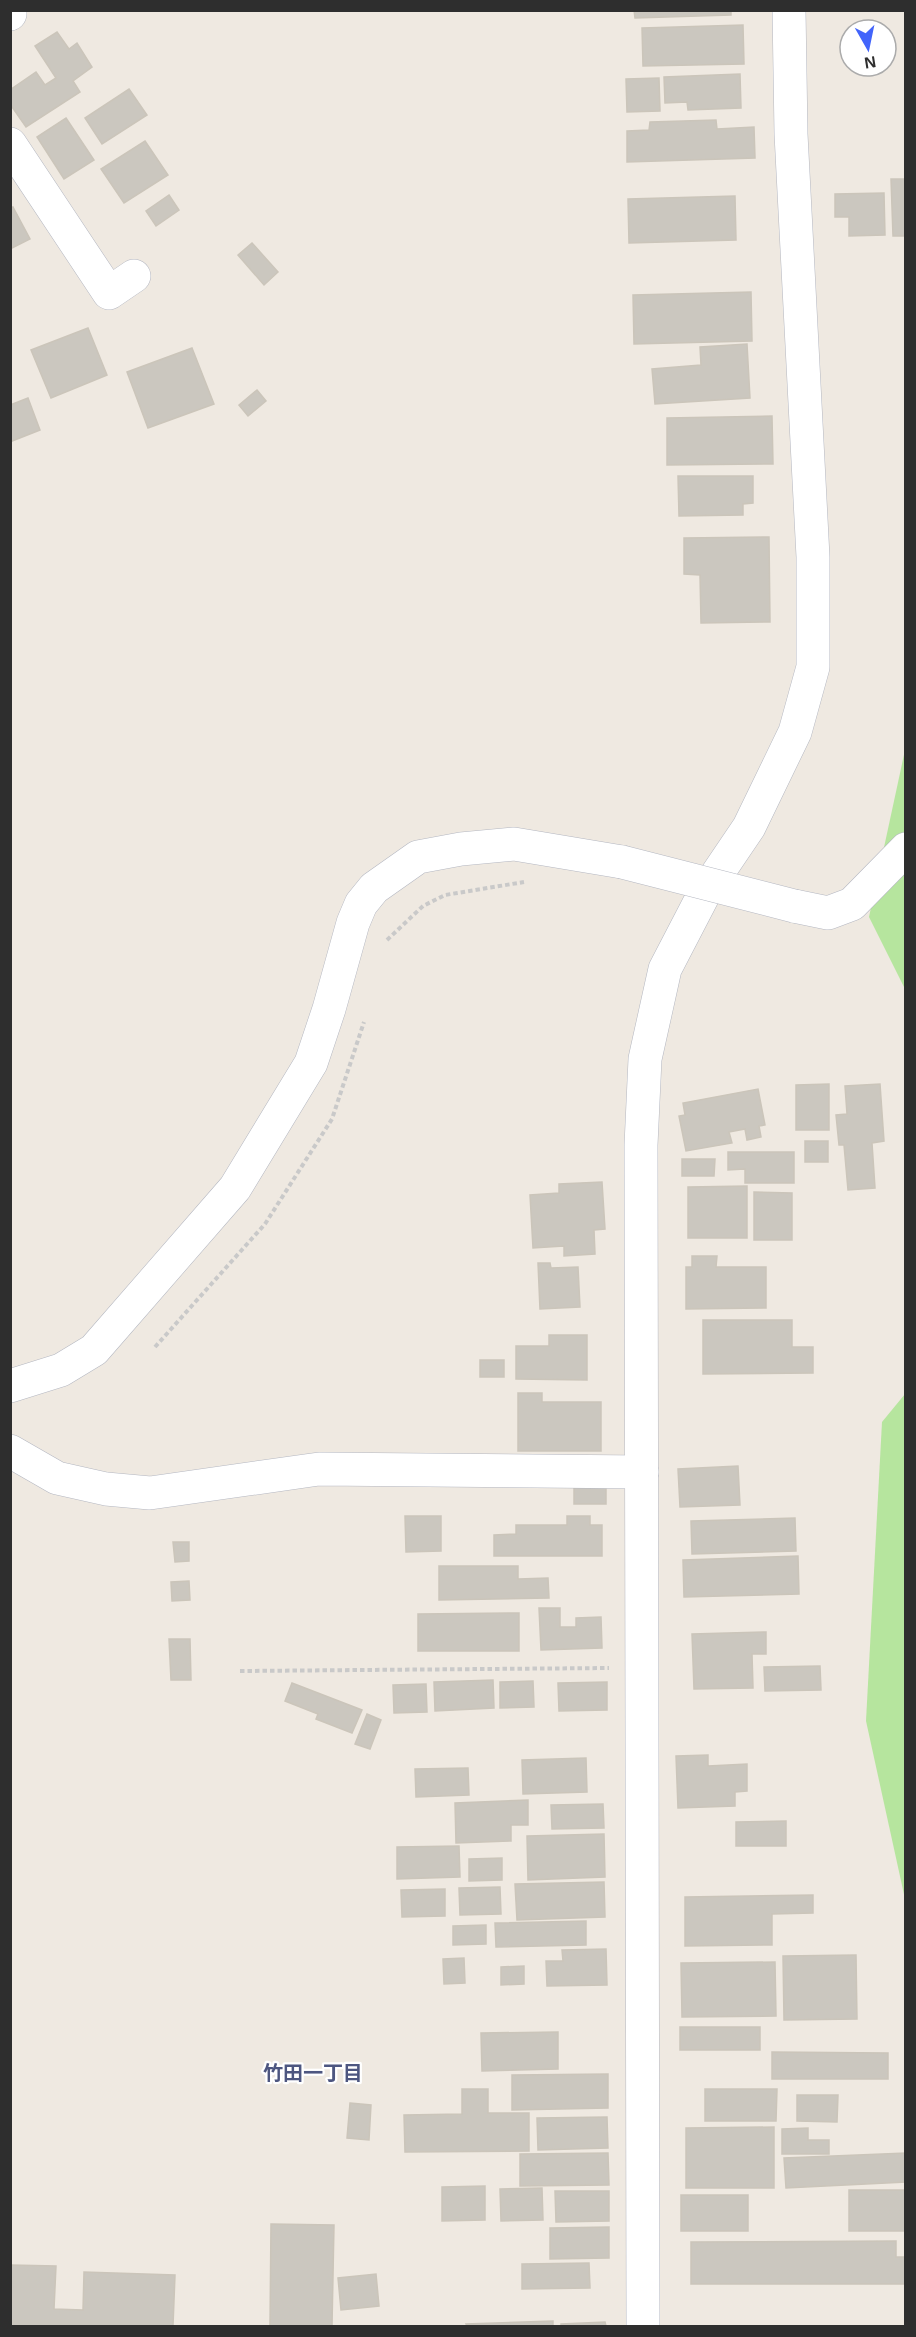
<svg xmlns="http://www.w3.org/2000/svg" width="916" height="2337" font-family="Arial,'Noto Sans JP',sans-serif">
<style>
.green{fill:#b6e59e}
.building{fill:#cbc7bf;stroke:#cbc5ba;stroke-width:1.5}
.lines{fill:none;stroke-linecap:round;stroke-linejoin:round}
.street-casing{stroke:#b4b7c1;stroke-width:34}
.secondary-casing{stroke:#b4b7c1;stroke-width:34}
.path{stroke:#c9c9c9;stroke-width:4;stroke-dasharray:4.5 3;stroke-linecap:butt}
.street{stroke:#fff;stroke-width:33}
.secondary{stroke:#fff;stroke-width:33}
.street-bridge-casing{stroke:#b4b7c1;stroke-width:34;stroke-linecap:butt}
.street-bridge{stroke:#fff;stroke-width:33}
.labels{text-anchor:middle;stroke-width:4.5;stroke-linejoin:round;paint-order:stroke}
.neighbourhood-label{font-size:20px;font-weight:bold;fill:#4d5680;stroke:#fff}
</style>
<rect width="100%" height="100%" fill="#efe9e1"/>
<g class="green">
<path d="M905 750V989L869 917Z"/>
<path d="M905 1394V1899L866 1721 882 1422Z"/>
</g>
<g class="building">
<path d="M634 10H731V15L635 18Z"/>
<path d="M743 25 744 64 643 66 642 28Z"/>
<path d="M57 32 69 49 77 43 92 67 73 81 80 92 26 127 10 104V90L36 72 45 85 56 78 35 46Z"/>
<path d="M740 74 741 108 688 110 687 102 665 103 664 77Z"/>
<path d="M659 78 660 111 627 112 626 79Z"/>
<path d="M129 89 147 115 102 144 85 118Z"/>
<path d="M66 118 94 160 64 179 37 137Z"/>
<path d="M716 120 717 129 754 127 755 158 627 162V131L649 130 650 122Z"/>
<path d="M145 141 168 175 124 203 101 169Z"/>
<path d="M891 179H906V236H893Z"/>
<path d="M884 193 885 235 849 236V217H835V194Z"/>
<path d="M169 195 179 210 156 226 146 211Z"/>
<path d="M735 196 736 240 629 243 628 199Z"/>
<path d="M13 207 30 239 10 249V208Z"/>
<path d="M252 243 278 272 264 285 238 255Z"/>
<path d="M751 292 752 341 634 344 633 295Z"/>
<path d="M88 328 107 375 51 398 31 350Z"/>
<path d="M747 344 750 398 655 404 652 369 701 365 700 347Z"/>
<path d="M192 348 214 404 148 428 127 372Z"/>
<path d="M257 390 266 401 248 416 239 405Z"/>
<path d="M28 398 40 430 10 442V405Z"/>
<path d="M772 416 773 464 667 465V418Z"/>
<path d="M678 476H753V503L743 504V515L679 516Z"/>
<path d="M769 537 770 622 701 623 700 575 684 574V538Z"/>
<path d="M829 1084V1130H796V1085Z"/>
<path d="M880 1084 884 1141 872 1143 875 1188 848 1190 844 1145H839L836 1115 847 1114 845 1086Z"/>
<path d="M758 1089 765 1125 759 1126 761 1137 747 1140 745 1129 729 1132 732 1143 686 1151 679 1116 685 1115 683 1103Z"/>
<rect x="805" y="1141" width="23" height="21"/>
<path d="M728 1152H794V1183H745V1169L728 1170Z"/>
<path d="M682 1159H715L714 1176H682Z"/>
<path d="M602 1182 605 1229 594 1230 595 1254 564 1256V1246L533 1248 530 1195 559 1193V1184Z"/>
<path d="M747 1186V1238H688V1187Z"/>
<path d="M754 1192 792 1193V1240H754Z"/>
<path d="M692 1256H717L716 1267H766V1308L686 1309V1267H692Z"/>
<path d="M538 1263H550L551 1268 578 1267 580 1307 540 1309Z"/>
<path d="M703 1320H792V1347H813V1373L703 1374Z"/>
<path d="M549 1335H587V1380L516 1379V1346H549Z"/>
<rect x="480" y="1360" width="24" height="17"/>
<path d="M518 1393H542V1402H601V1451H518Z"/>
<path d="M738 1466 740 1505 680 1507 678 1469Z"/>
<rect x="574" y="1486" width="32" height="18"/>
<path d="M405 1516H441V1551L406 1552Z"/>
<path d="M567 1516H590V1525H602V1556H494V1535L516 1534V1525H567Z"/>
<path d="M795 1518 796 1551 692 1554 691 1521Z"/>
<path d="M173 1542H189V1561L175 1562Z"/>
<path d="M798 1556 799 1594 684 1597 683 1560Z"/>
<path d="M439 1566H518V1579L548 1578 549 1598 439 1600Z"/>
<path d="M189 1581 190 1600 172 1601 171 1582Z"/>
<path d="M539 1608H560V1627H576V1618L601 1617 602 1648 541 1650Z"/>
<path d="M519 1613V1651H418V1614Z"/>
<path d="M766 1632V1654H752L753 1688 694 1689 692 1634Z"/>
<path d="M169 1639H190L191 1680H171Z"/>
<path d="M820 1666 821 1690 765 1691 764 1667Z"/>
<path d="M493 1680 494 1708 435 1711 434 1682Z"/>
<path d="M533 1681 534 1707 500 1708V1682Z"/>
<path d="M607 1682V1710L559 1711 558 1683Z"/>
<path d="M292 1683 362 1710 352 1733 316 1719 318 1714 285 1701Z"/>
<path d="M426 1684 427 1712 394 1713 393 1685Z"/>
<path d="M367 1714 381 1720 370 1749 355 1744Z"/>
<path d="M708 1755V1766L747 1764V1791L735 1792V1806L678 1808 676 1756Z"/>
<path d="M586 1758 587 1792 523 1794 522 1760Z"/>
<path d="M468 1768 469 1795 416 1797 415 1769Z"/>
<path d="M528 1800V1825H511V1841L456 1843 455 1803Z"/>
<path d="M603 1804 604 1828 552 1829 551 1805Z"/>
<path d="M786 1821V1846H736V1822Z"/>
<path d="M604 1834 605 1877 528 1880 527 1836Z"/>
<path d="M459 1846 460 1877 397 1879V1847Z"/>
<path d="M502 1858V1880L469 1881V1859Z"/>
<path d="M604 1882 605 1917 517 1920 515 1884Z"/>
<path d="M500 1887 501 1914 460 1915 459 1888Z"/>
<path d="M445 1889V1916L402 1917 401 1890Z"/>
<path d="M813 1895V1913L772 1914V1945L685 1946V1897Z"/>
<path d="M586 1921V1945L496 1947 495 1923Z"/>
<path d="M486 1925V1944L453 1945V1926Z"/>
<path d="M606 1949 607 1985 547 1986 546 1961H563L562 1950Z"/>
<path d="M856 1955 857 2019 784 2020 783 1956Z"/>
<path d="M464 1958 465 1983 444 1984 443 1959Z"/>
<path d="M775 1962 776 2016 682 2017 681 1963Z"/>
<path d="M524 1966V1984L501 1985V1967Z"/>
<rect x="680" y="2027" width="80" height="23"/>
<path d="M558 2032V2069L482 2071 481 2033Z"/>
<path d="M772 2052 888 2053V2079H772Z"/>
<path d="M608 2074V2108L512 2110V2075Z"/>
<path d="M462 2089H488V2113H529V2151L405 2152 404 2115 462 2114Z"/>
<path d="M705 2089H777L776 2121H705Z"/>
<path d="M797 2095H838L837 2122 797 2121Z"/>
<path d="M350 2103 371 2105 369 2140 347 2138Z"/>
<path d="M607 2117 608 2148 538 2150 537 2118Z"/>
<path d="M774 2127V2188H686V2128Z"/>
<path d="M808 2128V2140H829V2154H782V2129Z"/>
<path d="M608 2153 609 2185 520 2186V2154Z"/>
<path d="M906 2153V2182L786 2188 784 2158Z"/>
<path d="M485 2186V2220L442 2221V2187Z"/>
<path d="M542 2188 543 2220 501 2221 500 2189Z"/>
<rect x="849" y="2190" width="57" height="41"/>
<path d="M555 2191H609V2221L556 2222Z"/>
<rect x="681" y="2195" width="67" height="36"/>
<path d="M271 2224 334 2225 332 2326H270Z"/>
<path d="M609 2227V2258L550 2259V2228Z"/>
<path d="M896 2241V2257H906V2284H691V2242Z"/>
<path d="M589 2263 590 2288 522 2289V2264Z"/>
<path d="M10 2265 56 2266 54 2309 83 2310 84 2272 175 2275 173 2326H10Z"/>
<path d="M376 2274 379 2306 341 2310 338 2278Z"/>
<path d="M553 2321V2326H467L466 2324Z"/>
<path d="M605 2322 606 2326H561V2324Z"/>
</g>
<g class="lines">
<g class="street-casing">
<g id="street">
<path d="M10 11V14"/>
<path d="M10 144 109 293 134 276"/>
<path d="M794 906 828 913 852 904 906 849"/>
<path d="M10 1386 61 1370 94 1350 235 1188 311 1063 329 1009 353 923 361 904 374 888 418 857 461 849 514 844 622 862"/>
<path d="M10 1451 57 1478 106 1489 150 1493 319 1469 642 1472"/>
</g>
</g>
<g class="secondary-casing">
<path id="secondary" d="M643 2326 641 1145 645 1059 665 969 705 892 749 827 795 732 813 667V557L791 134 789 10"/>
</g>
<g class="path">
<path d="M387 940 423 906 445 895 524 882"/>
<path d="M155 1347 265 1224 332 1119 364 1022"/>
<path d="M240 1671 609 1668"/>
</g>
<use href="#street" class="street"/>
<use href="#secondary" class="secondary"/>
<g class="street-bridge-casing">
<path id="street-bridge" d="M622 862 794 906"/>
</g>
<use href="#street-bridge" class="street-bridge"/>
</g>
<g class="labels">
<g class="neighbourhood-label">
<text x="313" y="2080">竹田一丁目</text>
</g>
</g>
<rect width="916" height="2337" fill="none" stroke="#2e2e2e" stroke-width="24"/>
<g transform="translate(868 48) rotate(171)"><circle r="28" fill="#ffffff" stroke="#ababab" stroke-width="1.5"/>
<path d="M0-4.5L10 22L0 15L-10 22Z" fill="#4264fb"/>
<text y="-9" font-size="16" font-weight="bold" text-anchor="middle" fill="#2e2e2e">N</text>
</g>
</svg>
